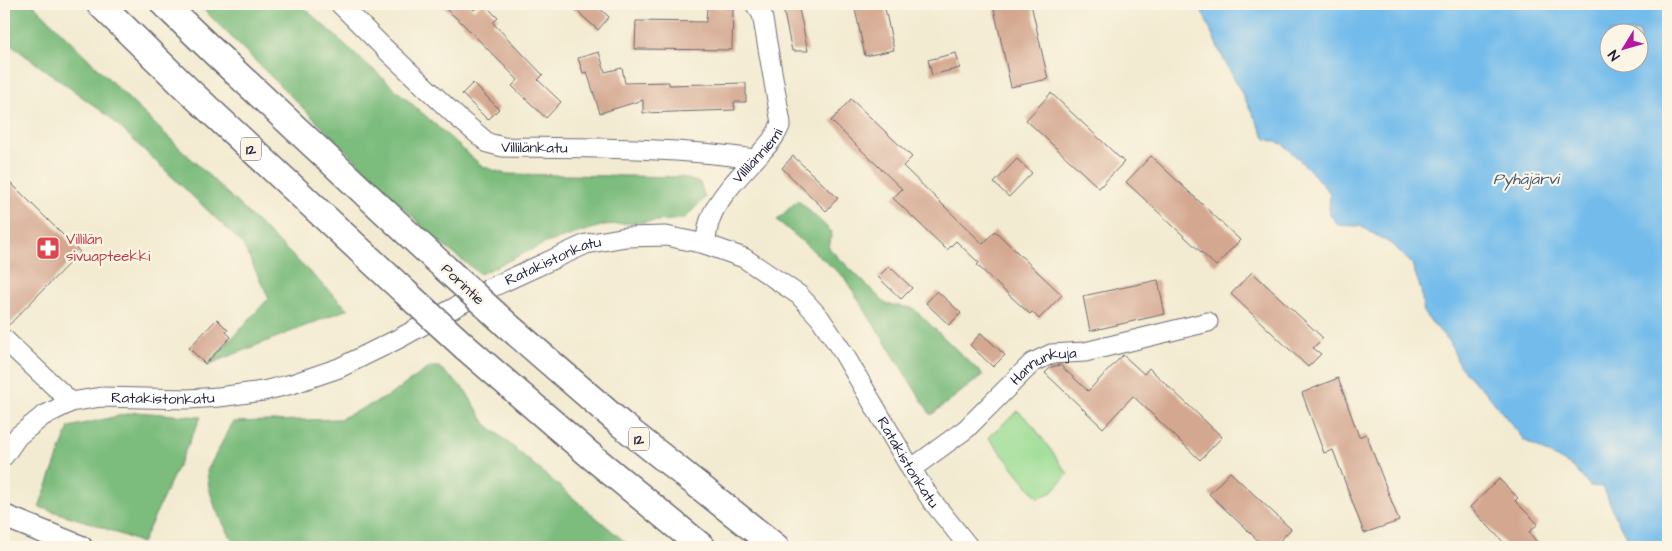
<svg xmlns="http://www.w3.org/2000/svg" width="1672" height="551" font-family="'Architects Daughter',sans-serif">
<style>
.green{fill:#9adc93;stroke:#5e7f67}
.forest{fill:#7bbc7d;stroke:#4e6f5c}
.water{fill:#72bbeb;stroke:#4a6e93;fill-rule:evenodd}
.building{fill:#d4a790}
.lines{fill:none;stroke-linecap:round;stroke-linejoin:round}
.minor-casing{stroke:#6b6870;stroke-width:21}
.major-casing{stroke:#6b6870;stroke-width:25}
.highway-casing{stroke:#6b6870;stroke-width:29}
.minor{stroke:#fff;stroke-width:19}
.major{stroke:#fff;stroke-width:22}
.highway{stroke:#fff;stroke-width:26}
.highway-bridge-casing{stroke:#6b6870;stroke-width:29;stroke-linecap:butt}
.highway-bridge{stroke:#fff;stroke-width:26}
.labels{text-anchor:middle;stroke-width:4.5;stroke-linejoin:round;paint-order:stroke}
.shield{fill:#fcf5e5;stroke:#63616e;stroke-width:1}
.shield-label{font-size:14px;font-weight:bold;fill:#22223b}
.street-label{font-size:15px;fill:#22223b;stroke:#fcf5e5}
.health-label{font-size:15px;fill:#be3a42;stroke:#fcf5e5;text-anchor:start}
.water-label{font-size:16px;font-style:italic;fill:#3e5879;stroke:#fcf5e5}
</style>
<rect width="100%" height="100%" fill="#fcf5e5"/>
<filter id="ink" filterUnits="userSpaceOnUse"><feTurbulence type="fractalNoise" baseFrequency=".02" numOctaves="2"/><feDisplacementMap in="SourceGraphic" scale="10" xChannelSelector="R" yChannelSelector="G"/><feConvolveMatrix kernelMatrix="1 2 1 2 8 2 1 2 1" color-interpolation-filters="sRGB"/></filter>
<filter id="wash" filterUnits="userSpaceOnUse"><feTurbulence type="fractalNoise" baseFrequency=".0096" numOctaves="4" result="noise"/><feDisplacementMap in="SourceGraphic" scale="20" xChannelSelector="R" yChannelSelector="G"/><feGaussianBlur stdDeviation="1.12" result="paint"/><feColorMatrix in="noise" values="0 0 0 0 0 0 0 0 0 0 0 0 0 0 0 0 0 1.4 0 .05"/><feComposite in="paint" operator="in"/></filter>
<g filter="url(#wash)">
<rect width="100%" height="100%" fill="#f3ebd1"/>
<path class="green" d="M1018 411 1031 423 1068 474 1052 492 1038 498 988 437Z"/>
<g class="forest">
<path d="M4 4H33L133 103 348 309 207 365 269 298 242 243 107 115 4 40Z"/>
<path d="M198 4H301L314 17 482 166 505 174 682 177 700 183 705 198 684 219 604 225 546 243 480 274 436 240Z"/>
<path d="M798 200 832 232 829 248 886 304 913 308 983 375 931 415 844 277 777 220Z"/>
<path d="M430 367H439L465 390 486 424 631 547H236L216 510 209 488 207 471 233 422 340 419 387 397Z"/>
<path d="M136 412 201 417 142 543 94 524 39 507 69 427Z"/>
</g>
<path class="water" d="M1199 4H1668V547C1659 547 1649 549 1640 547 1624 545 1610 501 1603 487L1590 486 1573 467 1524 440 1485 391 1472 380 1459 365 1450 342 1424 314 1421 290 1412 264 1393 245 1360 226 1338 225 1329 213 1330 193 1308 168 1283 144 1266 139 1220 52ZM1610 32H1640V62H1610Z"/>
<g id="blocks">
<g class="building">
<path d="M440 4H467L474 10 481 4H484L498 18 493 23 543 75 538 80 561 102 546 118 512 86 518 80 462 23Z"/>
<path d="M569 4H595L609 17 598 30Z"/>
<path d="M782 4H798L808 51H792Z"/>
<path d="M854 4H884L894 50 865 56Z"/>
<path d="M993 4H1031L1048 79 1011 87Z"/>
<path d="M707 7 733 8 732 50 635 49 636 21 706 22Z"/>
<path d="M599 52 605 72 622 68 625 83 669 82V85L746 83V102H734L735 110 643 113V100L600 113 587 72 583 73 578 58Z"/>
<path d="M956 53 960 68 932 75 928 60Z"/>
<path d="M473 83 499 109 488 120 462 94Z"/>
<path d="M1051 93 1124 162 1099 188 1026 120Z"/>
<path d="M851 99 912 157 903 166 983 244 995 231 1062 295 1039 319 1032 312 1030 314 997 284 977 265 979 263 956 241 947 250 893 198 902 189 831 121Z"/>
<path d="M793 156 838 198 826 211 782 168Z"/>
<path d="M1151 156 1240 240 1216 266 1126 182Z"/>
<path d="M1017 159 1032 173 1009 197 994 183Z"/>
<path d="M4 176 80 252 6 328H4Z"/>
<path d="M889 266 912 288 901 299 878 277Z"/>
<path d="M1252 272 1323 338 1313 348 1321 354 1308 367 1231 294Z"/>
<path d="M1158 280 1165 314 1090 331 1083 296Z"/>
<path d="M937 291 961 313 949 325 926 303Z"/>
<path d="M217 319 228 330 226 332 231 337 205 364 189 348Z"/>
<path d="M981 333 1005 355 993 367 970 345Z"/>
<path d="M1123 355 1144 374 1149 368 1222 437 1200 460 1133 396 1103 428 1045 373 1051 367 1060 365 1088 391Z"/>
<path d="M1338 378 1359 437 1366 434 1399 521 1364 533 1333 450 1324 453 1302 393Z"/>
<path d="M1230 472 1291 529 1274 547H1265L1209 494Z"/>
<path d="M1499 479 1518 498 1515 501 1538 524 1529 532 1541 547H1508L1470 507Z"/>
</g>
</g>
</g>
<g filter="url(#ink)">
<use href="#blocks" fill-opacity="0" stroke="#6b6870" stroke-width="1"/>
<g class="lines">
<g class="minor-casing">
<g id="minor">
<path id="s1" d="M340 4 382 46 457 117 488 143 503 147C587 148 672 147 755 159"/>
<path id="s2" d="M705 244C707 236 707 228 710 220 716 200 741 174 756 158 766 147 776 138 781 123L762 14 755 4"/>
<path d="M4 339 71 402"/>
<path id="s3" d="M4 456 18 436 43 416 71 402 101 397 188 399 219 397 263 391 292 384 339 368 400 338 486 290 586 244 626 237 666 236 705 244 744 258 799 295 820 318 844 354 911 469 932 501 969 547"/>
<path id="s4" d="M911 469 966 429 1032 363 1051 354 1085 352 1208 322"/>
</g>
</g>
<g class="major-casing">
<path id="major" d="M4 516 81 547"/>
</g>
<g class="highway-casing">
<g id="highway">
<path d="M100 4 187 89 405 292"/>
<path d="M164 4 216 54 445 268"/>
<path d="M507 325 622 425 776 547"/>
<path d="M465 347 590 455 702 547"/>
</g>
</g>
<use href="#minor" class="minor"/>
<use href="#major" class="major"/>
<use href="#highway" class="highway"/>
<g class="highway-bridge-casing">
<g id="highway-bridge">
<path d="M445 268 507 325"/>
<path d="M405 292 465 347"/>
</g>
</g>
<use href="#highway-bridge" class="highway-bridge"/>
</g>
</g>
<defs>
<g id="pharmacy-square" transform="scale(1.25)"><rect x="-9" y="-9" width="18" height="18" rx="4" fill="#e0444e" stroke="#fcf5e5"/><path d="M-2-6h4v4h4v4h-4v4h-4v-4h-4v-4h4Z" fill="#fff"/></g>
</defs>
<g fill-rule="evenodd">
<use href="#pharmacy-square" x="48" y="248"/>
</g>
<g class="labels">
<g class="shield">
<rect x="241" y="137.5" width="20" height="23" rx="4"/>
<rect x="629" y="427.5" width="20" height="23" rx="4"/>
</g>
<g class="shield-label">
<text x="251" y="154">12</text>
<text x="639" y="444">12</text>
</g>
<g class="street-label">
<text dy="5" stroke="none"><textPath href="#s1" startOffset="250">Villilänkatu</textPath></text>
<text dy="5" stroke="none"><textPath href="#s2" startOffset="105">Villilänniemi</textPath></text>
<text dy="5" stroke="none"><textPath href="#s3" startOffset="600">Ratakistonkatu</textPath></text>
<text transform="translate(463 284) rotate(43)" y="5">Porintie</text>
<text dy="5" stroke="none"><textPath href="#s4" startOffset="171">Hannunkuja</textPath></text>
<text dy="5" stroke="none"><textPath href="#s3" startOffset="180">Ratakistonkatu</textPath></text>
<text dy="5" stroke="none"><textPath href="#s3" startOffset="1065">Ratakistonkatu</textPath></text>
</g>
<g class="health-label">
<text x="66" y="244">Villilän<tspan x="66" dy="17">sivuapteekki</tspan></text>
</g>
<g class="water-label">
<text x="1526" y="184">Pyhäjärvi</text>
</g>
</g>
<rect width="1672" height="551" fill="none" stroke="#fcf5e5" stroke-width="20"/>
<g transform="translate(1624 48) rotate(233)"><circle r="24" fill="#fcf5e5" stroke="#a5a1a1"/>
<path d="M0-4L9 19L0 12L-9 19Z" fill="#b5179e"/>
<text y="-8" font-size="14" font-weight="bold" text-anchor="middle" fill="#22223b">N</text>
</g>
</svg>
